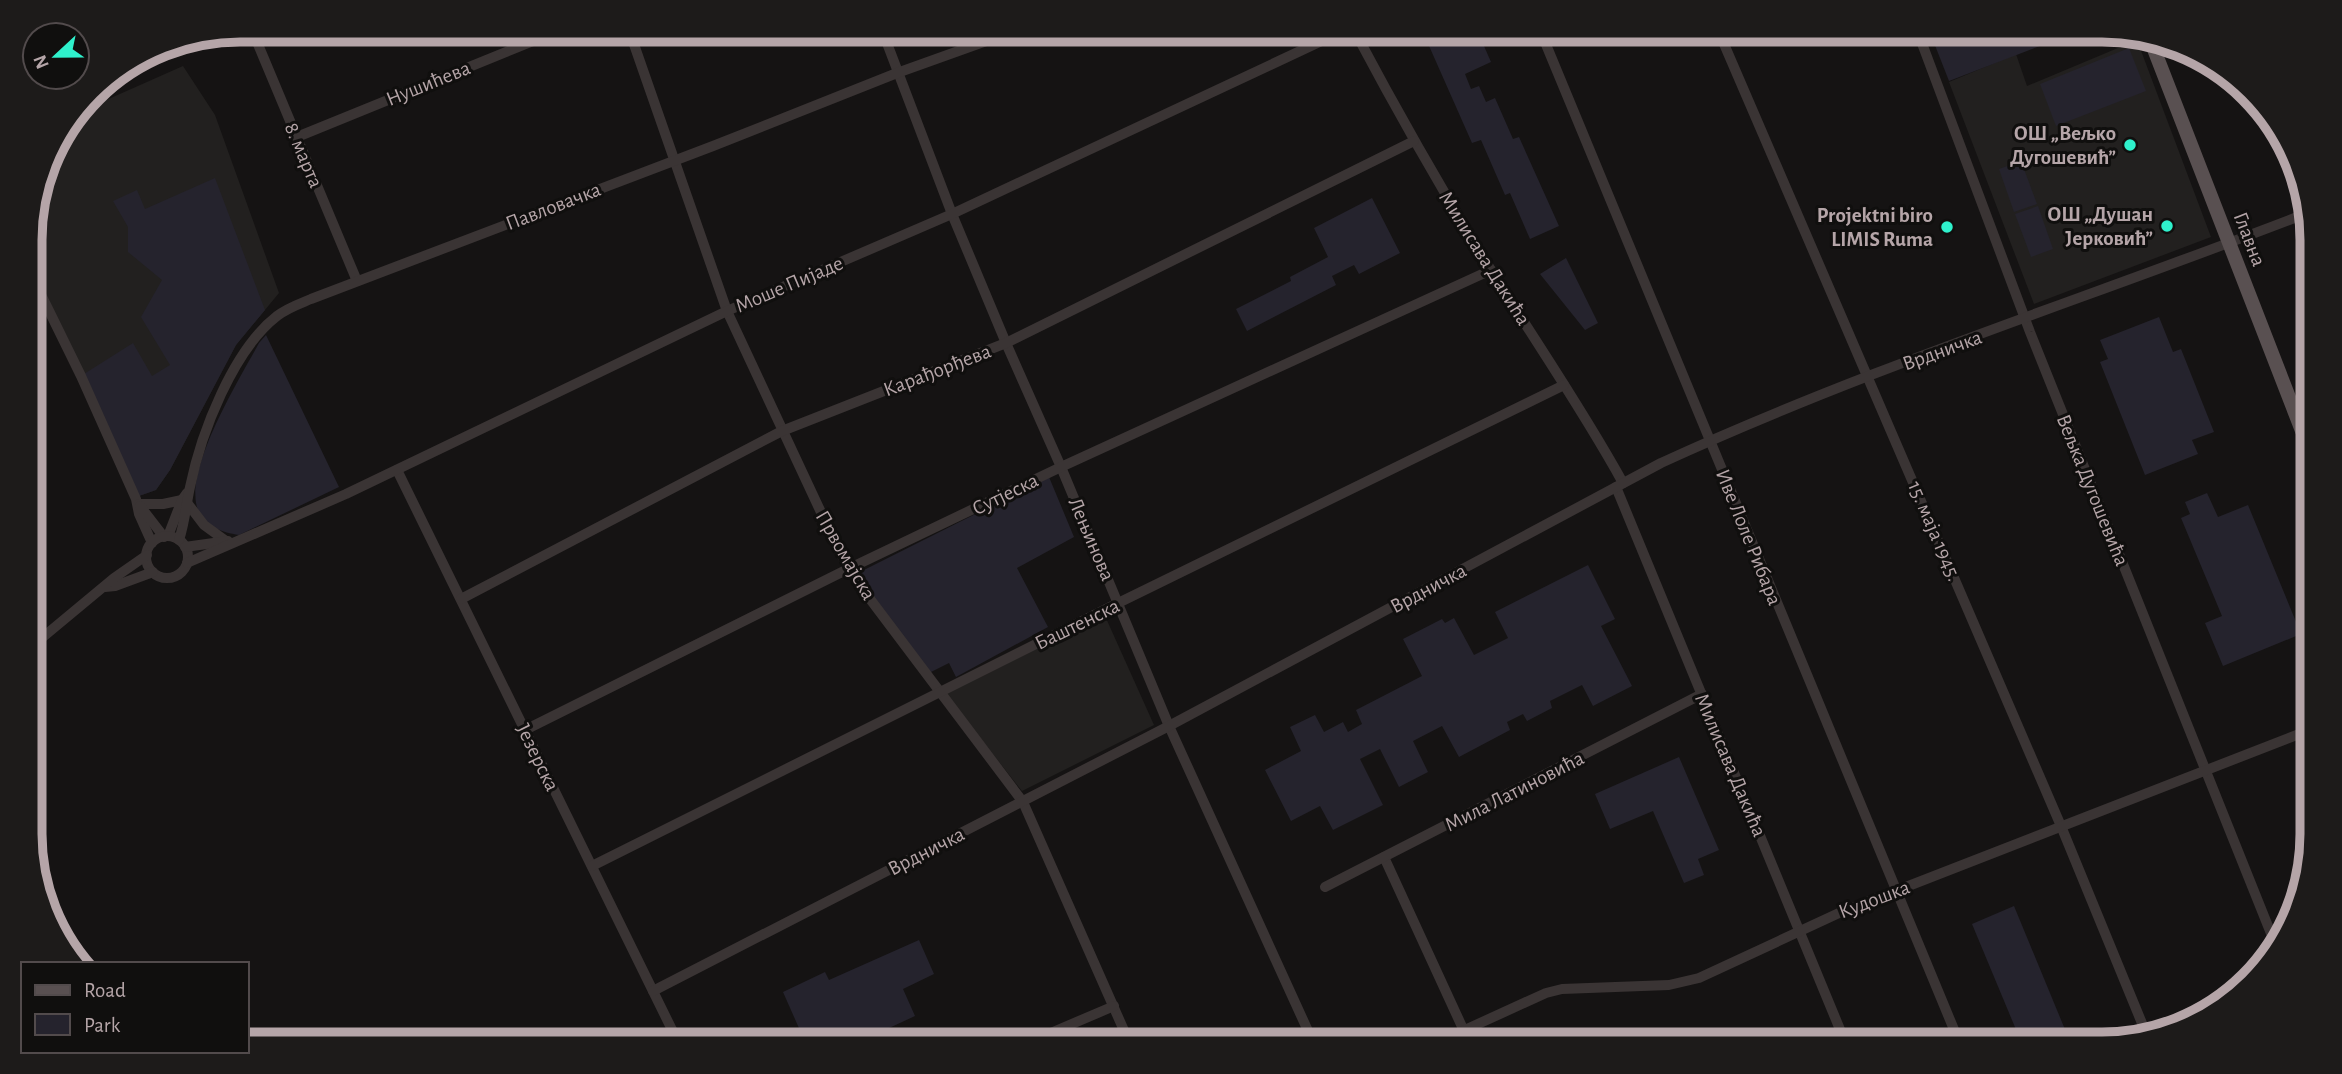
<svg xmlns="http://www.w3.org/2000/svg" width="2342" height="1074" font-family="'Alegreya Sans',sans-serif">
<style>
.built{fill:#22201f}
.green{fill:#25232d}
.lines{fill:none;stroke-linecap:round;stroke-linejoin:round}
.minor{stroke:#3a3434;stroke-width:10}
.major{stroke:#595051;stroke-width:14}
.poi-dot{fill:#2ff1cc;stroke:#100f0e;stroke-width:2.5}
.labels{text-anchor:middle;stroke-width:6;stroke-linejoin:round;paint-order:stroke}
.street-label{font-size:21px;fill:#b5a5a8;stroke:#100f0e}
.poi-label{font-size:21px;font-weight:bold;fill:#b5a5a8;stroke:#100f0e;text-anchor:end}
.rim{fill:none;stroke:#b5a5a8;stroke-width:9}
</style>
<rect width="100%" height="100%" fill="#151313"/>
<g class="built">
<path d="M2137 40 2211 237 2034 304 1949 82 2016 54 2027 86Z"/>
<path d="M183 66 215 115 279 293 236 345 170 470 156 490 139 496 30 259V226L51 147 77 113Z"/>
<path d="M1105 616 1154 725 1022 791 944 692Z"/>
</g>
<g class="green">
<path d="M1422 30H1477L1491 62 1465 74 1471 89 1479 86 1486 102 1495 98 1513 139 1519 137 1559 226 1530 239 1510 193 1505 195 1481 140 1472 143Z"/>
<path d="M1929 30H2081L1949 81Z"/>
<path d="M2129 48 2146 91 2056 126 2040 84Z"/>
<path d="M2021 161 2037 204 2014 212 1999 169Z"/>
<path d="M215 178 265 310 236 345 170 470 156 490 139 496 84 374 133 343 152 376 170 365 141 317 162 280 128 252V227L113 201 137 190 145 209Z"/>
<path d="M1372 198 1400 253 1359 274 1354 265 1332 276 1336 285 1247 331 1236 309 1291 281 1290 277 1328 257 1314 228Z"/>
<path d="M2038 206 2053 249 2031 257 2015 214Z"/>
<path d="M1566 258 1598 323 1585 330 1540 274Z"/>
<path d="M2159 317 2173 352 2181 349 2214 432 2192 440 2198 454 2145 475 2100 362 2108 359 2100 340Z"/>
<path d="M266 335 339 487 239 535C222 532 207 528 199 512 180 475 240 378 259 343Z"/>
<path d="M1049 477 1074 537 1017 568 1048 627 956 677 949 663 929 673 856 574Z"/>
<path d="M2207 493 2218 517 2248 505 2301 634 2223 666 2205 623 2222 616 2181 518 2190 514 2185 502Z"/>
<path d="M1588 565 1615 619 1601 626 1632 686 1593 706 1582 685 1550 701 1552 708 1527 721 1523 714 1507 722 1510 730 1459 757 1442 726 1413 741 1428 772 1399 787 1380 749 1360 759 1383 805 1333 830 1320 806 1291 821 1265 770 1301 751 1290 727 1315 715 1324 732 1343 722 1348 732 1362 724 1356 710 1422 676 1403 639 1442 619 1445 623 1454 618 1474 655 1508 638 1495 612Z"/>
<path d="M1679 757 1719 850 1698 859 1704 875 1684 883 1653 811 1610 829 1595 794Z"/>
<path d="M2014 906 2071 1044H2022L1972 924Z"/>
<path d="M919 940 934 974 903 989 915 1016 874 1035 878 1044H865L863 1042 858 1044H806L783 992 825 972 829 980Z"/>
</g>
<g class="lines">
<g class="minor">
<path d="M252 30 357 281"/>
<path d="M629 30 727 311 840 553 867 595 1023 802 1130 1044"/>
<path d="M882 30 952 214 1006 343 1061 467 1169 726 1314 1044"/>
<path d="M1354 30C1397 111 1443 192 1491 270 1535 341 1583 410 1623 483"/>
<path d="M1540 30 1960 1044"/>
<path d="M1718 30 2061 826 2146 1033"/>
<path d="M1917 30 2030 332 2276 946"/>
<path d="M93 93 95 98"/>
<path d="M297 137 560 30"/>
<path d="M30 272 81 376 136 499 139 514 152 543"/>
<path d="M397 470 679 1044"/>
<path d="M1616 487 1846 1044"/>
<path d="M139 504H163L182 500"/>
<path d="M188 504 204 525 226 541"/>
<path d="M140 506 164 537"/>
<path d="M168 536 182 500 187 493"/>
<circle cx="167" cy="557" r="21"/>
<path d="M179 540C185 522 186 505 190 487 201 433 233 350 277 316 287 308 299 304 311 299L713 146 897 73 1017 30"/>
<path d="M185 547 228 541"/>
<path d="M187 563 346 494 727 311 952 214 1345 30"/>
<path d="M105 587 115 586 153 572"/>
<path d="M461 599 782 431 1006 343 1414 141"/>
<path d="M31 647 114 578 147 555"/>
<path d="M525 730 848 569 1061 467 1491 270"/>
<path d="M1384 857 1470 1044"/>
<path d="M592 866 1110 607 1564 385"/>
<path d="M1325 887 1702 694"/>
<path d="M653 991 1169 726 1661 463C1872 366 2094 296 2310 212"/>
<path d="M1025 1044 1114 1006"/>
<path d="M1434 1044 1546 993 1562 989 1669 985 1699 978 1839 913 2312 729"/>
<path d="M1827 1044 1842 1036"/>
</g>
<path class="major" d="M2150 39 2311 454"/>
</g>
<g class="poi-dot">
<circle cx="2130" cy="145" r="7"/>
<circle cx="2167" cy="226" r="7"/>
<circle cx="1947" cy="227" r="7"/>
</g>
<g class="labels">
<g class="street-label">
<text transform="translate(428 83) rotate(-22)" y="7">Нушићева</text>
<text transform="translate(304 155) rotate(67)" y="7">8. марта</text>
<text transform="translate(553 206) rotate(-21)" y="7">Павловачка</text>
<text transform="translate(2250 239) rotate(69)" y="7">Главна</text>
<text transform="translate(1485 258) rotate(58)" y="7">Милисава Дакића</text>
<text transform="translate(789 284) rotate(-23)" y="7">Моше Пијаде</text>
<text transform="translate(1942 350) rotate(-20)" y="7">Врдничка</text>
<text transform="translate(937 370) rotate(-21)" y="7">Карађорђева</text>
<text transform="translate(2093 490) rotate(68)" y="7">Вељка Дугошевића</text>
<text transform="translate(1005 494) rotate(-26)" y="7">Сутјеска</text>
<text transform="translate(1935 531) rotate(67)" y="7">15. маја 1945.</text>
<text transform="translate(1749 537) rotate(68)" y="7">Иве Лоле Рибара</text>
<text transform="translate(1092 539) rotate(67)" y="7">Лењинова</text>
<text transform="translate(846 555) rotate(60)" y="7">Првомајска</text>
<text transform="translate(1428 588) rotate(-28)" y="7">Врдничка</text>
<text transform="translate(1077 624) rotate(-26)" y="7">Баштенска</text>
<text transform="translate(538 757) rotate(64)" y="7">Језерска</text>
<text transform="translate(1731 765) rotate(67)" y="7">Милисава Дакића</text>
<text transform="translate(1514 791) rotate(-27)" y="7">Мила Латиновића</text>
<text transform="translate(926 851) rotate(-27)" y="7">Врдничка</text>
<text transform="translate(1874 899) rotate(-21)" y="7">Кудошка</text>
</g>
<g class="poi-label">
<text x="2116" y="140">ОШ „Вељко<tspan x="2116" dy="24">Дугошевић”</tspan></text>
<text x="2153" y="221">ОШ „Душан<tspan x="2153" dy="24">Јерковић”</tspan></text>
<text x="1933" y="222">Projektni biro<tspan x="1933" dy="24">LIMIS Ruma</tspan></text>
</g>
</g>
<path d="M0 0H2342V1074H0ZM240 42H2102A198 198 0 0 1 2300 240V834A198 198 0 0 1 2102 1032H240A198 198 0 0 1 42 834V240A198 198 0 0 1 240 42Z" fill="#1d1b1a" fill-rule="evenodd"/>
<path class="rim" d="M240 42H2102A198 198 0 0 1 2300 240V834A198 198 0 0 1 2102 1032H240A198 198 0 0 1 42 834V240A198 198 0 0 1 240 42Z"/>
<rect x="21" y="962" width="228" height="91" fill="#100f0e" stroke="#524b4c" stroke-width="2"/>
<rect x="35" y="985" width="35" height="10" fill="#595051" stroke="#524b4c" stroke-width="2"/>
<text x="84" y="997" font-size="21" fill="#b5a5a8">Road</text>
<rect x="35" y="1014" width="35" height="21" fill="#25232d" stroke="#524b4c" stroke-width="2"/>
<text x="84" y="1032" font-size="21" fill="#b5a5a8">Park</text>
<g transform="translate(56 56) rotate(248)"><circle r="33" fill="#100f0e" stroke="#524b4c" stroke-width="2"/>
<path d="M0-5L12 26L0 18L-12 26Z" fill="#2ff1cc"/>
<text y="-10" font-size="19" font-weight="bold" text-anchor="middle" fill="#b5a5a8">N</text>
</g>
</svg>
